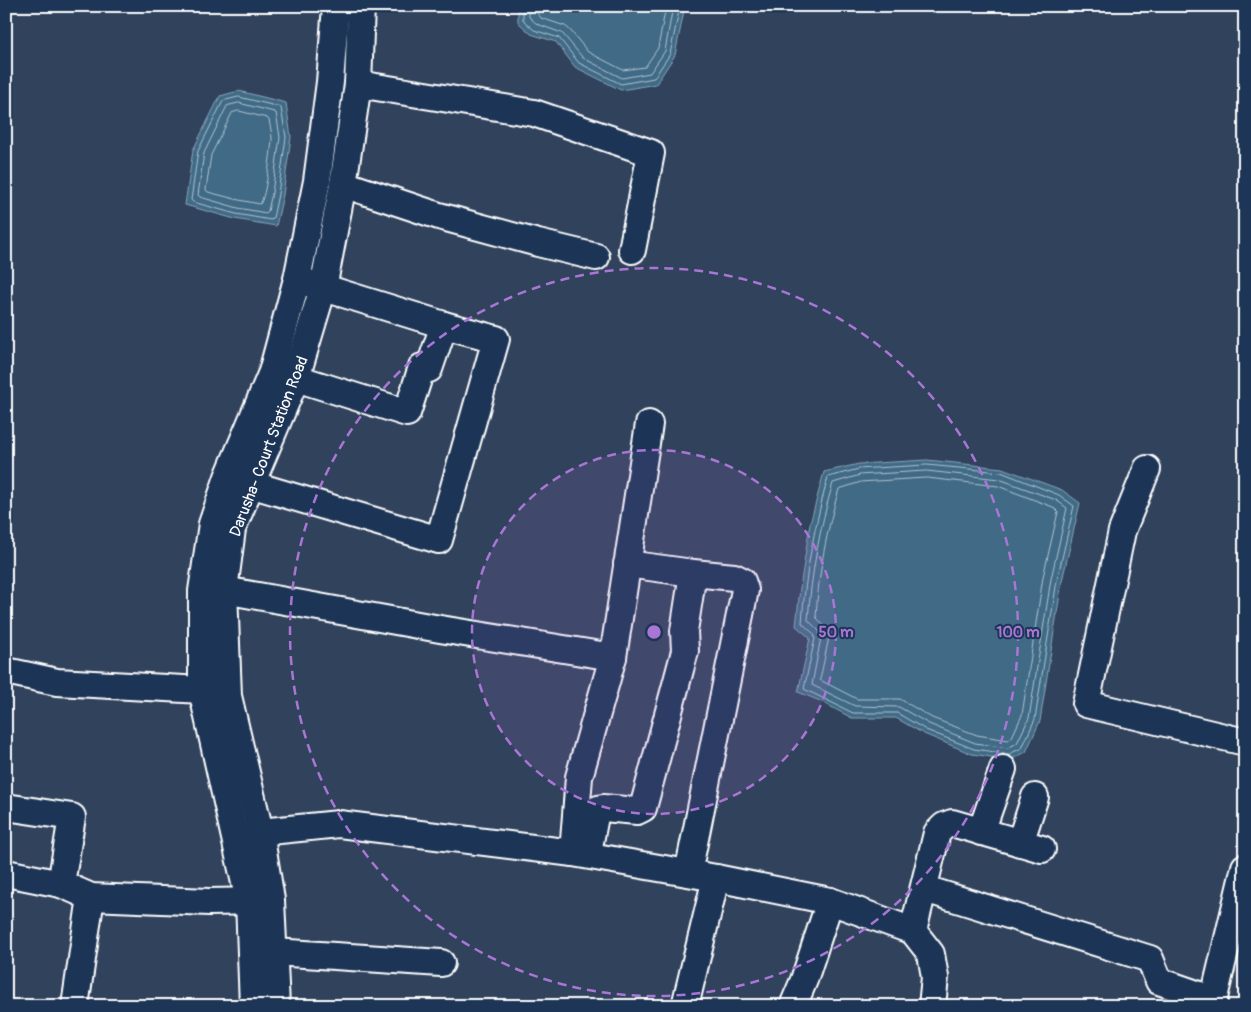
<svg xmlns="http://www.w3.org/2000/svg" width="1251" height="1012" font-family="Pangolin,sans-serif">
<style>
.water{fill:#3f6b86;stroke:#8ca6b6}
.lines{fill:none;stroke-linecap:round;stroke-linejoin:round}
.shore{stroke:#b2c4cf;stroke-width:1}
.minor-casing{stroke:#fff;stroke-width:30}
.minor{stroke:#1d3557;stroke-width:26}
.ring{fill:none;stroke:#a976d5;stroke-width:2.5;stroke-dasharray:9 6}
.labels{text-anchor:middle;stroke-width:4;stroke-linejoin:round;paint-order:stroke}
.street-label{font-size:16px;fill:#fff;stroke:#1d3557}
.centre{fill:#a976d5;stroke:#1d3557;stroke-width:2.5}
.ring-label{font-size:15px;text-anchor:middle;font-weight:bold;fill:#a976d5;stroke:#1d3557;stroke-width:4;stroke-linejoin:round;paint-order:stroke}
</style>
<rect width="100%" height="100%" fill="#31425d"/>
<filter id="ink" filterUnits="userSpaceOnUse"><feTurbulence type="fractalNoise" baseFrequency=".02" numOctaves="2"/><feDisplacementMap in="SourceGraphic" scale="10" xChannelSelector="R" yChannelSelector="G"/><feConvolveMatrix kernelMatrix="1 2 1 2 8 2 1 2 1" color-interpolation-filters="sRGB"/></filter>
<g filter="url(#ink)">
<g class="water">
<path d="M518 6H685L675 55 656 84 621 90 575 67 556 42 531 34 518 22Z"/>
<path d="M239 91 286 103 291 137 283 195 276 226 235 219 185 205 193 150 220 96Z"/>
<path d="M927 460 1002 468 1062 490 1080 503 1062 581 1040 721 1026 752 1010 760 972 754 924 734 896 718H852L820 701 798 692 810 638 796 626 800 588 810 524 824 472 859 464Z"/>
</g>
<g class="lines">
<g class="shore">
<path d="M523 6V20L534 30 559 38 579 63 621 84 654 78 670 54 680 6"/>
<path d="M529 6V17L537 24 562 33 583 58 622 78 650 73 665 51 673 6"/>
<path d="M536 6 537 13 541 18 565 26 570 30 588 52 623 70 645 67 658 48 666 6"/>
<path d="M239 97 280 107 281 108 286 137 278 194 273 218 271 220 236 214 193 202 191 200 198 151 223 101Z"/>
<path d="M239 103 274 112 276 113 280 137 272 193 268 211 266 213 238 208 200 197 198 195 204 153 227 106Z"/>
<path d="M239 111 267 118 269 120C270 126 272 133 272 139 271 151 266 197 260 204L239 200 208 192 206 190 211 155 232 113Z"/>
<path d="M927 465 1001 472 1059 495 1074 506 1057 580 1035 719 1022 748 1009 754 974 749 926 730 897 713H853L804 689 815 638 814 634 802 623C805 573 815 525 828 477L859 469Z"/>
<path d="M927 471 999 479 1056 500 1067 508 1051 579 1029 718 1017 743 1008 748 975 743 929 724 899 707 855 706 812 685 821 637 819 631 808 620C811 574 820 527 833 483L860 475Z"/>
<path d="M927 478 998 486 1053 507 1058 512 1043 577 1022 715 1012 737 1008 740 977 735 932 718 900 699H857L820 680 829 637 826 628 816 617C818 574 827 530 839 489L861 482Z"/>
</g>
<g class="minor-casing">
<g id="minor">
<path d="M358 84 534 113 651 153 632 250"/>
<path d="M343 184 439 216 538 243 596 257"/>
<path d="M296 378 407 413 422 367 429 369 444 325"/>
<path d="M1147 469 1122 531 1086 704 1245 742"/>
<path d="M250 484 439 540 496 339 444 325 305 282"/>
<path d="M627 564 693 573 734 577 742 581 745 590 688 873"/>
<path d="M224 590 440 629 613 657 579 777 573 853"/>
<path d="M613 657 649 424"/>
<path d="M6 671 57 682 202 690"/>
<path d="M6 807 72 817 61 884"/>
<path d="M981 832 1003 769"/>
<path d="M243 836 260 832 339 824 573 853 716 878 830 901 913 931 931 954 935 977 932 1006"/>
<path d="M1020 843 1035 797"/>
<path d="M588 852 596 811 598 809 603 808 637 811 643 808 685 651 684 631 693 573"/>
<path d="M6 873 61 884 91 897 209 902 265 901"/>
<path d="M925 889 1150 959 1159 981 1214 1000"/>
<path d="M913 931 937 833 944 826 952 823 1042 849"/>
<path d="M274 952 441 963"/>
<path d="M75 1006 91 897"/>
<path d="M253 1006 249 901 202 690V591L212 524 228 477 272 372 297 279 317 181 330 82 336 6"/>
<path d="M276 1006 271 900 260 832 228 696 224 590 232 529 296 378 323 288 343 184 358 84 361 6"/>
<path d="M685 1006 716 878"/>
<path d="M793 1006 804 980 830 901"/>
<path d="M1212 1006 1245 867"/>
</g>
</g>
<use href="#minor" class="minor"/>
</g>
</g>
<circle cx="654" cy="632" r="182" fill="#a976d5" fill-opacity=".12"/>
<g class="ring">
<circle cx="654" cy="632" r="182"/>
<circle cx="654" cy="632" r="364"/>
</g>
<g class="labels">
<g class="street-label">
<text transform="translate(268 446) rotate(-69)" y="6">Darusha- Court Station Road</text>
</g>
</g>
<circle cx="654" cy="632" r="8" class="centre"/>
<g class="ring-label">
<text x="836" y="637">50 m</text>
<text x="1018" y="637">100 m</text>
</g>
<rect width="1251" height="1012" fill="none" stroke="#1d3557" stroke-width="25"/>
<rect x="12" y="12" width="1226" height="987" fill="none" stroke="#fff" stroke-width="2" filter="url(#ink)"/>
</svg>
